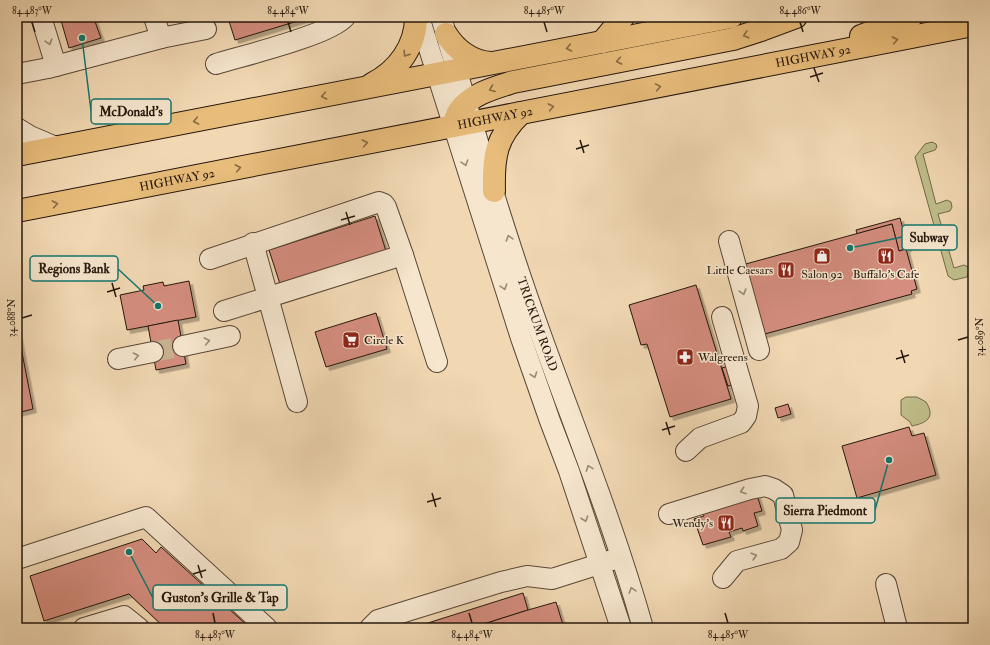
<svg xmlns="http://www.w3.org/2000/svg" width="990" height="645" font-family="'IM FELL Double Pica',serif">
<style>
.green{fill:#bfbd89;stroke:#726a4a}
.building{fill:#d48d7e;stroke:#25170c;filter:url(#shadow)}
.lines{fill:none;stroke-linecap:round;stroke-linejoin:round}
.minor-tunnel{stroke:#c8b192;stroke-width:20;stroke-dasharray:20 10;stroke-linecap:butt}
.minor-casing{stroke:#584736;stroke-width:22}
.major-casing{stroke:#25170c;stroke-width:24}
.minor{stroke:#f6e6ce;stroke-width:20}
.major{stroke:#e8bc7a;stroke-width:22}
.oneway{stroke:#866a43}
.oneway2{stroke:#988977}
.ticks{fill:none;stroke:#25170c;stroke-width:1.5}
.labels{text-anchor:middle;stroke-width:3;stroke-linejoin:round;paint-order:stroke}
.street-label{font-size:12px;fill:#25170c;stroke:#f6e6ce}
.poi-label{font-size:12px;fill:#25170c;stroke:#f6e6ce;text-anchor:end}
.leader{fill:none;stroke:#0f766e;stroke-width:1.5}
.callout-dot{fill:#0f766e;stroke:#f6e6ce;stroke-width:1.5}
.callout{fill:#f6e6ce;stroke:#0f766e;stroke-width:1.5}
.callout-label{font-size:13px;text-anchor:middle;font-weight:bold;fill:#25170c}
.neatline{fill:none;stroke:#25170c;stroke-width:1.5}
.ticks-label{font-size:10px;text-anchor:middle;fill:#25170c}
</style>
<defs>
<filter id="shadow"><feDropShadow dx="3.5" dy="3.5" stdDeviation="0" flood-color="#0004"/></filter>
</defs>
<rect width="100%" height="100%" fill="#f1d8b3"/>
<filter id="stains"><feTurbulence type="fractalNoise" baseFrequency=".005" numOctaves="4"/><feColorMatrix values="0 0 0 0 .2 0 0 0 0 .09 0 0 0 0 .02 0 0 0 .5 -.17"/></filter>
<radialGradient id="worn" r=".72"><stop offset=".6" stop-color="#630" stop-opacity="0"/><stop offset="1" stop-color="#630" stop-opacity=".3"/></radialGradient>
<g class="green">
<path d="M932 142 936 144 937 147 935 150 923 154 936 204 947 200 951 202 952 207 950 211 938 214 954 268 964 265 968 267 969 270 967 277 954 280 948 276 915 157 925 144Z"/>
<path d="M906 397H917L926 402C936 418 926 423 912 426L910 422 901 415V400Z"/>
</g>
<g class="building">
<path d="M60 17H101L94 19 101 38 69 48Z"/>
<path d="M230 17H311L235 40 228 18Z"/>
<path d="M973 157V177L968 158Z"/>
<path d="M375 216 386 251 280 284 269 250Z"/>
<path d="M900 218 908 248 899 251 892 224 857 234 856 230Z"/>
<path d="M892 224 899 251 906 249 917 289 911 291 912 294 761 335 742 265Z"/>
<path d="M189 281 196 317 127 330 120 295 144 290 143 286 163 282 164 286Z"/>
<path d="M696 285 731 399 670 417 647 344 641 345 629 305Z"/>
<path d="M376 313 387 349 326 367 315 332Z"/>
<path d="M178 320 186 364 156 370 148 326Z"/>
<path d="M17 327 33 409 17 413Z"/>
<path d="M736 364 741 382 728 386 722 368Z"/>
<path d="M788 404 791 414 778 418 775 408Z"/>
<path d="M909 427 912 436 924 433 936 475 857 498 842 446Z"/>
<path d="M757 495 762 511 754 513 758 526 743 531 742 528 729 532 731 537 703 545 694 519 704 516 702 509Z"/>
<path d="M142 539 156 553 161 547 250 628H165L129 594 44 621 30 576Z"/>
<path d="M523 593 528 610 471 628H412Z"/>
<path d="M556 602 564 628H471L528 610Z"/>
</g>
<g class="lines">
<path class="minor-tunnel" d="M153 352 183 346"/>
<g class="minor-casing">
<g id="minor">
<path d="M41 17 56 66"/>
<path d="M154 17 161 38"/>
<path d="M419 17 521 338 550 421 569 471 621 628"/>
<path id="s1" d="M441 17C472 123 503 230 541 335 576 432 615 528 643 628"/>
<path d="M216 64C242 56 330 35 345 17"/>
<path d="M17 74 48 68 161 38 206 29"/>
<path d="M17 128 30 136 58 148"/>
<path d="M729 241 759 350"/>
<path d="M253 243 297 402"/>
<path d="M210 259 379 202 384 204 386 207 403 255"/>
<path d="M224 311 403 255 437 362"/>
<path d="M183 346 230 336"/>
<path d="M118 359 153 352"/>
<path d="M686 451 700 438 741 423 746 416 748 406 722 317"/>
<path d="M669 514 750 489 765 486 774 489 783 495 792 530 789 542 781 549 737 561 723 578"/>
<path d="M17 559 146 517 267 628"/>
<path d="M886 584 897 628"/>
<path d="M84 628 124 616 139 628"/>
<path d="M370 628 378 620 501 582 527 576 552 579 612 560"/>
</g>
</g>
<g class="major-casing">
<g id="major">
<path d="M446 34C456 50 472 62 491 63"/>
<path d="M861 36 911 17"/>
<path d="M602 42 623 17"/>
<path d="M372 84C398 71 416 46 416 17"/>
<path d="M453 126C455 121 456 116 459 111 471 94 494 88 513 82L733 39 761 30 796 17"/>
<path d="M17 155 731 17"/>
<path d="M494 191C493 156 496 137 521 113"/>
<path id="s2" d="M17 211 973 25"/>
</g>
</g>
<use href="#minor" class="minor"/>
<use href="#major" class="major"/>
</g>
<defs><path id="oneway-chevron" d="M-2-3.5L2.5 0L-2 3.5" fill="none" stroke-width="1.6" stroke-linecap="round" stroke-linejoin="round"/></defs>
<g class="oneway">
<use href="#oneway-chevron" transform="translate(746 35) rotate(163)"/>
<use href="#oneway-chevron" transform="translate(895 40) rotate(-11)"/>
<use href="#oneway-chevron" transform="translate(569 48) rotate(169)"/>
<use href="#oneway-chevron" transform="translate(406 54) rotate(123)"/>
<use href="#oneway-chevron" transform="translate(619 61) rotate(169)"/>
<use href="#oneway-chevron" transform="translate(658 87) rotate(-10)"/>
<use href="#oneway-chevron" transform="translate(492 89) rotate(158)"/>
<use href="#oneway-chevron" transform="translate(324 96) rotate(169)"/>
<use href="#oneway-chevron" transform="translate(551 107) rotate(-11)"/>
<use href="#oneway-chevron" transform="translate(196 121) rotate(169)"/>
<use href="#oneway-chevron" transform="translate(365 143) rotate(-11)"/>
<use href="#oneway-chevron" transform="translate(238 168) rotate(-11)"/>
<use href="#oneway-chevron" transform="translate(55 204) rotate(-11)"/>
</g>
<g class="oneway2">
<use href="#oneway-chevron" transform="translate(49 42) rotate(73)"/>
<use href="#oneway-chevron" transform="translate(465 163) rotate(72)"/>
<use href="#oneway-chevron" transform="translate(509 238) rotate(-108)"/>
<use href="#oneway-chevron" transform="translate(504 287) rotate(72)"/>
<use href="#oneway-chevron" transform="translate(743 292) rotate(74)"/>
<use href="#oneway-chevron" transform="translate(207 341) rotate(-11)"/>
<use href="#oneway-chevron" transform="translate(136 356) rotate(-12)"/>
<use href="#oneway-chevron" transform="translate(534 375) rotate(71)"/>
<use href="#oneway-chevron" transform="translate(589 468) rotate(-110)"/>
<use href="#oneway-chevron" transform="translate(743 491) rotate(162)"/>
<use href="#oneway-chevron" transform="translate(585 519) rotate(71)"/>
<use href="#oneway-chevron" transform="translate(754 556) rotate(-16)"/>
<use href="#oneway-chevron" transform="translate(632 590) rotate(-107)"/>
</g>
<path class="ticks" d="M32 22 35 32M288 22 291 32M544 22 547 32M800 22 803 32M814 68 819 82M810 77 823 73M580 140 584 153M576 149 589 145M346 212 350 225M341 220 355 216M112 283 116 297M107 292 120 288M22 318 32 315M958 340 968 337M901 350 905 363M896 359 909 355M666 422 670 435M662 430 675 426M432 493 436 507M427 502 441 498M198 565 202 578M193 574 206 570M213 613 215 623M469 613 472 623M725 613 728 623"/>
<defs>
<g id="shop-square" transform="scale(0.9)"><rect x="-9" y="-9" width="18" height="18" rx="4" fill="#8f2418" stroke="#f6e6ce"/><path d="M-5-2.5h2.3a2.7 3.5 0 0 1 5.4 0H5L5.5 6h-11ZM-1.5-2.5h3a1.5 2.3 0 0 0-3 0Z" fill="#fff"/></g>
<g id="restaurant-square" transform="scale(0.9)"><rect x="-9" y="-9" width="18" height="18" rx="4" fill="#8f2418" stroke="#f6e6ce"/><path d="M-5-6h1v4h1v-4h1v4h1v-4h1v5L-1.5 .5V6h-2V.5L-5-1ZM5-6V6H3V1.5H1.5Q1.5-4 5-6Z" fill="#fff"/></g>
<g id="supermarket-square" transform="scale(0.9)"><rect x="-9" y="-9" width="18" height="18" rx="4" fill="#8f2418" stroke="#f6e6ce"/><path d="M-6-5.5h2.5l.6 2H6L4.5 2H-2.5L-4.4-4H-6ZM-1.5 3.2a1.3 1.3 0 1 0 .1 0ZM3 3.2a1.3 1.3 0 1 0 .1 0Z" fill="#fff"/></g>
<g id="pharmacy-square" transform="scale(0.9)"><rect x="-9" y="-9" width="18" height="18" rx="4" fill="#8f2418" stroke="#f6e6ce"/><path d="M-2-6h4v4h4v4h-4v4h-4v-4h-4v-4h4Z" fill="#fff"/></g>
</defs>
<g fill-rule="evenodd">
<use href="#shop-square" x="822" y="256"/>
<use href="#restaurant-square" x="886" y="256"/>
<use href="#restaurant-square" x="786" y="270"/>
<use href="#supermarket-square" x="351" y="340"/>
<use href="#pharmacy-square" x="685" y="357"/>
<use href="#restaurant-square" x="726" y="523"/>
</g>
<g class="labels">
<g class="street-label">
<text dy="4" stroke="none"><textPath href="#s2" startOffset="811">HIGHWAY 92</textPath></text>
<text dy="4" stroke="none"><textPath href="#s2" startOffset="487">HIGHWAY 92</textPath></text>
<text dy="4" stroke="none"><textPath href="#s2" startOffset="163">HIGHWAY 92</textPath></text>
<text dy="4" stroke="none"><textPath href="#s1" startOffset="322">TRICKUM ROAD</textPath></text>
</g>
<g class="poi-label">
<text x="773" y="274">Little Caesars</text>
<text x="822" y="278" text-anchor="middle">Salon 92</text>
<text x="886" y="278" text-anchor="middle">Buffalo's Cafe</text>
<text x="364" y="344" text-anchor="start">Circle K</text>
<text x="698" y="361" text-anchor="start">Walgreens</text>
<text x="713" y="527">Wendy's</text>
</g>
</g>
<path class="leader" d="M82 38L91 111M850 248L902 237M158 306L118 269M889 460L875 510M129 552L153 598"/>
<g class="callout-dot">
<circle cx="82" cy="38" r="4"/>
<circle cx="850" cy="248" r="4"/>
<circle cx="158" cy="306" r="4"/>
<circle cx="889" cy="460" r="4"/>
<circle cx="129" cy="552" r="4"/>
</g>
<g class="callout">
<rect x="91" y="99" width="80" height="25" rx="4"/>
<rect x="902" y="225" width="55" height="25" rx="4"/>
<rect x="30" y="256" width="88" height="25" rx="4"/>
<rect x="776" y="498" width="99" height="25" rx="4"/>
<rect x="153" y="585" width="134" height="25" rx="4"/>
</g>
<g class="callout-label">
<text x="131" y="116">McDonald's</text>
<text x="929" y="242">Subway</text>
<text x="74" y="273">Regions Bank</text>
<text x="825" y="515">Sierra Piedmont</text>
<text x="220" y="602">Guston's Grille &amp; Tap</text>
</g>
<rect width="990" height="645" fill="none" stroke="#f1d8b3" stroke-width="44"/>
<rect x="22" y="22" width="946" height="601" class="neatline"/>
<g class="ticks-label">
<text x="32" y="14">84.483°W</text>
<text x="288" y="14">84.484°W</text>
<text x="544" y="14">84.485°W</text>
<text x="800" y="14">84.486°W</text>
<text transform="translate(11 318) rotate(-90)" y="4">34.088°N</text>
<text transform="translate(979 337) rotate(-90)" y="4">34.089°N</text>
<text x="215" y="638">84.483°W</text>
<text x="472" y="638">84.484°W</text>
<text x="728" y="638">84.485°W</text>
</g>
<rect width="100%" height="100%" filter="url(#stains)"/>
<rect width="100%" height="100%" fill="url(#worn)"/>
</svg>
